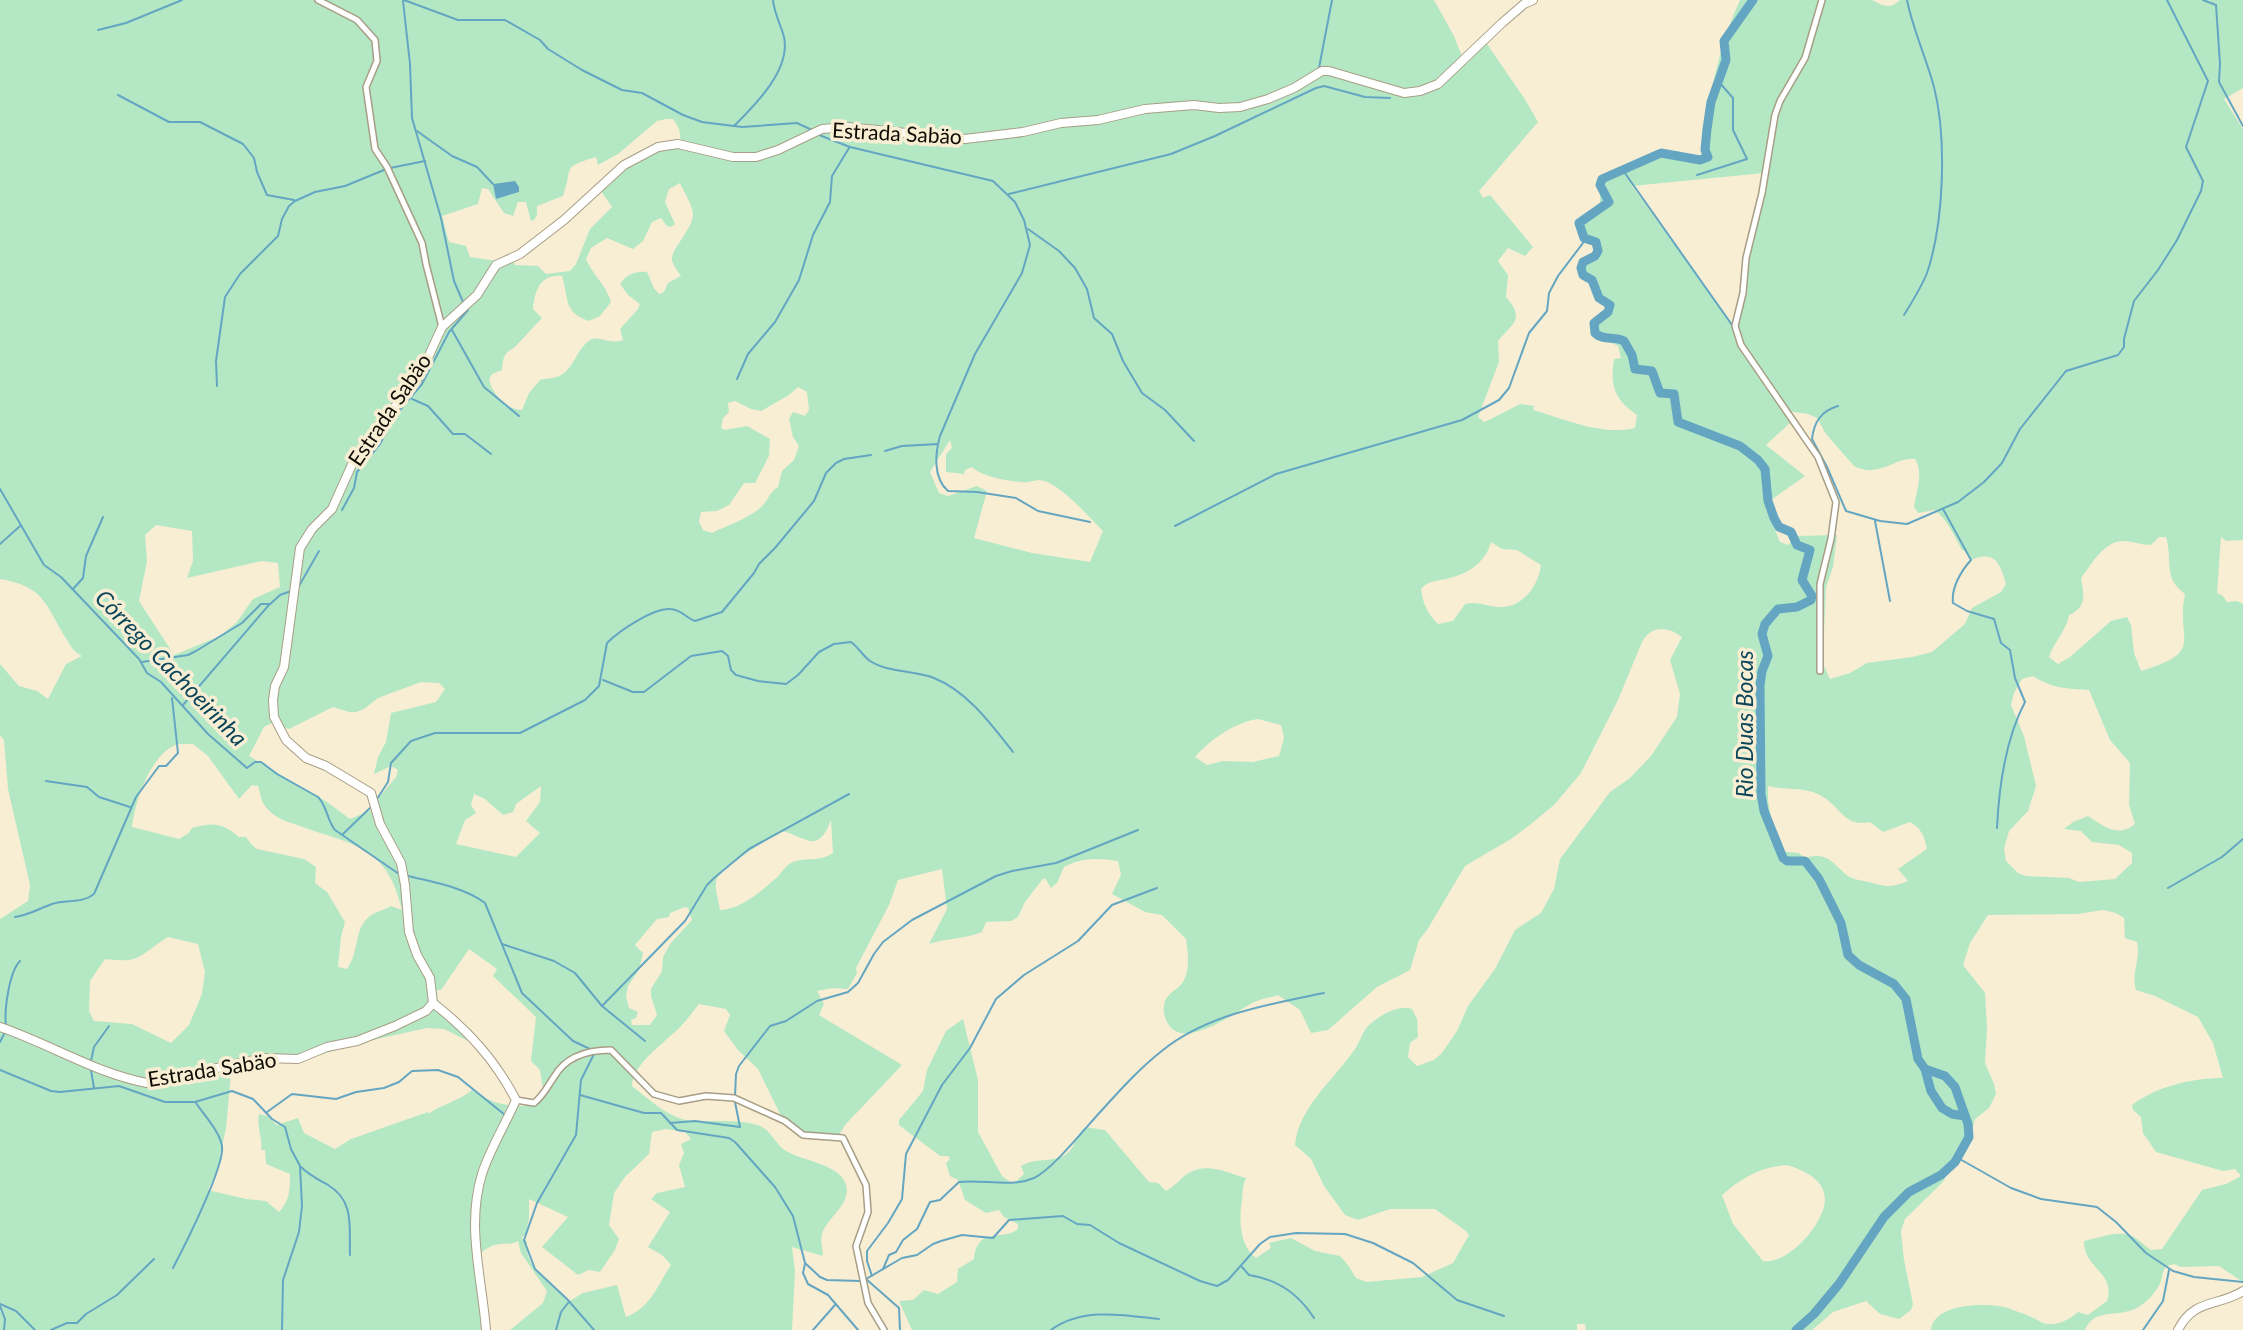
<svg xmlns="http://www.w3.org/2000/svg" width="2243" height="1330" font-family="Lato,sans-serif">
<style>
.green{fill:#b4e8c5;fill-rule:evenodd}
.water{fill:#64a6c2}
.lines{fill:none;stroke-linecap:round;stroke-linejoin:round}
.stream{stroke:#64a6c2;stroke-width:2}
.river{stroke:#64a6c2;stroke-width:9}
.street-casing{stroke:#a79e85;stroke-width:8}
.secondary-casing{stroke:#a79e85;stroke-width:10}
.street{stroke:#fff;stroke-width:5}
.secondary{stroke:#fff;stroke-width:8}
.labels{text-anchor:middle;stroke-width:7;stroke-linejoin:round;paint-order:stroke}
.street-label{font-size:21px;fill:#0f0c04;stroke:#f8eed4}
.water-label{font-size:23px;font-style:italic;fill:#0b4559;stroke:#f8eed4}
</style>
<rect width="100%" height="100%" fill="#f8eed4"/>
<path class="green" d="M0 0H1434L1454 36 1465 64 1485 41 1526 101 1538 122 1479 191 1483 198 1490 195 1533 247 1525 256 1508 248 1498 261 1508 275 1506 297C1526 320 1512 323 1498 341L1499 362 1478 417 1484 422 1489 420 1520 404 1534 406 1533 410C1565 419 1601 436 1635 428L1637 415C1614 399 1610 386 1614 359L1621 358 1618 346 1597 336 1592 330 1594 320 1607 308 1593 296 1594 284 1578 270 1582 261 1597 249 1581 237 1578 223C1600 213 1604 205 1597 182L1600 179 1607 180 1659 156 1678 151 1695 159 1703 153C1708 102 1718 47 1740 0H1872C1884 6 1889 10 1900 0H2243V88L2224 99 2243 129V540L2226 541 2221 537 2217 593 2223 596 2227 602 2237 601 2243 604V1282L2219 1266 2181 1267 2174 1264 2167 1266C2162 1271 2163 1275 2161 1281 2156 1294 2142 1308 2129 1311 2112 1316 2093 1310 2085 1330H1931C1933 1303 1988 1302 2008 1308 2015 1311 2026 1314 2033 1318 2039 1320 2042 1324 2048 1324 2059 1325 2070 1319 2078 1312L2088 1315 2107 1301C2116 1272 2083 1268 2084 1241 2101 1238 2123 1227 2138 1240 2143 1243 2146 1247 2151 1250L2162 1249 2202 1190 2226 1184 2241 1176 2235 1169 2223 1171 2156 1152 2143 1133 2141 1117 2133 1110 2132 1105C2157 1086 2193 1078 2223 1078L2213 1043 2198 1017 2155 996 2136 990C2131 973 2141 959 2137 942L2125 938 2124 918 2116 913 2103 910 2077 914 1988 915 1970 943 1963 965 1985 993 1987 1028 1985 1063 1994 1084 1996 1094 1989 1108 1975 1119 1969 1142 1942 1183 1905 1219 1901 1231 1904 1260 1913 1304 1911 1310 1899 1319 1880 1314 1866 1301 1833 1312 1812 1330H1586L1585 1324H1577V1330H912L899 1301 913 1300 924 1290 938 1294 957 1282 958 1269 974 1259C978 1225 1002 1242 1018 1229V1224L1004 1217 999 1210 986 1213 965 1200 958 1180 950 1176 946 1163 950 1159 948 1156H940L899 1125V1120L923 1091 927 1070 946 1031 963 1019 978 1080V1132L1002 1176 1013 1184 1024 1174 1021 1166C1037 1157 1052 1163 1065 1155 1076 1148 1076 1134 1085 1127L1105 1130 1149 1182 1158 1183 1166 1191C1173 1187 1177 1183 1183 1177 1204 1160 1224 1172 1246 1178 1242 1186 1243 1192 1242 1200 1239 1219 1239 1246 1256 1258L1271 1248 1269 1243 1291 1238 1315 1251 1340 1256 1348 1265 1356 1278 1366 1282 1422 1277 1453 1263 1469 1235 1466 1231 1435 1209H1390L1358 1220 1345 1215 1324 1186 1311 1159 1295 1145C1299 1106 1334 1080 1355 1049 1360 1042 1362 1032 1368 1026 1378 1016 1399 1004 1412 1009L1417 1019 1418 1037 1410 1043 1408 1057 1417 1066 1434 1060 1442 1053 1457 1031 1468 1006 1495 969 1515 930 1541 913 1554 889 1560 859 1610 792 1630 778 1651 756 1677 717 1680 694 1670 660 1682 637C1668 626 1651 625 1642 642L1618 700 1581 773 1554 805 1526 828 1511 839 1465 866 1427 930 1419 940 1410 970 1377 987 1328 1030 1311 1033 1300 1010 1278 995C1270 998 1260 999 1252 1003 1233 1014 1182 1052 1167 1022 1163 1014 1163 1008 1165 1001 1169 993 1174 991 1180 986 1191 974 1188 953 1186 939L1162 915 1145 912 1112 894 1121 875 1118 861C1099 858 1082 857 1064 867L1057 883 1051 888 1045 878 1042 880 1025 902 1018 917 1011 921 986 922 982 932C965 939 947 938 929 944L947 909 942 869 898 880 889 905 856 968 857 973 848 989 832 988 817 991 824 1004 819 1015 902 1065 845 1125 838 1137 808 1138 798 1136 786 1126 758 1069 738 1050 724 1031 730 1015 726 1009 699 1004C693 1011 688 1019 681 1026 667 1041 632 1064 632 1086 649 1099 669 1119 692 1121 713 1122 736 1119 757 1125 772 1129 775 1146 788 1152 804 1161 837 1164 845 1182 854 1203 827 1217 822 1234 820 1241 823 1249 823 1256L792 1247 795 1272 792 1330H510L543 1303 547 1291 521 1253 518 1241C511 1245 508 1243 500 1244 489 1245 481 1252 474 1260L479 1290 482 1330H0V919L28 901 30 885 8 789 4 740 0 735V664L19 686 37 691 48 699 66 664 82 656C73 651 72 648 67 640 45 605 46 587 0 579ZM666 119H673C680 128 681 134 680 146L650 151 630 164 601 191 612 207 590 229 576 264 570 271 546 274 538 266 515 265 511 258 504 262 470 257 466 246 449 242 442 216 478 204 482 188 488 189 504 213 513 216 518 202H526L531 221 534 220 537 215V206L563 196C574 168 559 168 596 157L598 165 618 154 657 121ZM1764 173 1746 253 1735 327 1632 186ZM680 183C684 193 693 205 693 215 692 230 670 250 672 261 674 266 678 272 681 276L668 283 664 292 659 294 654 288 647 272C636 271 627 274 620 284L628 295 640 304 638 309 620 329 623 340C610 345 599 335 590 340 576 349 574 371 557 377 552 379 545 378 540 380L529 393 522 410C506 409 494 396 489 380L492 374 502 370C503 359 503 353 514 348L542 318 533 309C535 289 541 274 562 276 569 299 563 312 589 321L600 316 611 302C606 284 593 276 586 259L591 248 607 238 633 249 643 241 652 222 661 218 667 226 671 227 675 224 665 202 669 189ZM798 387 807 392 809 410 805 416 793 412 789 419 793 437 799 446 794 460 782 471 778 487C769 492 768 502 759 509 745 520 728 525 712 533L703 530 699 522 701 512 717 511 729 505 744 483H755L769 456 770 439 747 426 725 430 721 428 723 418 729 412 728 403 735 401 751 409 761 411 789 395ZM1787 411 1808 414 1817 418 1826 434 1854 466C1880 479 1894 457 1915 459 1924 473 1916 492 1914 507L1918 513 1935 510C1948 521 1954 535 1962 550L1965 551 1971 560C1994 550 2000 562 2006 584L2001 592 1972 608 1965 624 1932 652 1912 657 1867 663 1850 673 1830 679 1823 664V655L1826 587 1833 567 1837 535 1797 536 1788 545 1780 542 1766 508 1773 505 1771 500 1805 476 1766 445 1793 420ZM950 440 952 448 946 454V472L964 474 965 470 972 467C980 476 1011 482 1023 482 1029 483 1035 480 1040 480 1059 482 1089 517 1103 531L1090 562 1032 553 974 538 987 491 977 486 948 496 939 493 930 472ZM156 525 192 531 193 561 187 578 262 561 278 563 280 587 253 599 236 623 220 636 174 655 139 601 147 561 145 535ZM2159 537H2166C2173 560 2162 577 2185 594 2175 641 2207 651 2141 671L2134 653 2131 625 2127 617 2111 621 2070 657 2058 664 2049 657C2054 641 2066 632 2069 615 2087 607 2084 595 2081 578 2091 565 2104 541 2123 541 2132 541 2141 545 2151 545ZM1491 542 1502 549 1517 550 1541 565C1538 587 1522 609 1497 607 1485 606 1477 601 1465 604L1453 621 1438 624C1427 613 1423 604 1421 589 1428 581 1436 581 1446 579 1467 574 1485 564 1491 542ZM2033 676C2050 688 2068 689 2089 690L2110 740 2130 763 2129 805 2135 824C2117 838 2105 827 2088 816L2073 822 2064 829 2081 831 2092 842 2119 845 2132 853V863L2115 879 2079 882 2069 878 2026 876 2018 873 2006 861 2004 849 2009 831 2028 811 2036 786 2024 736 2011 705 2014 693 2022 679ZM421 682 439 683 445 689 436 702 391 713 386 742 378 757 374 774 391 766 398 770 396 777 376 801 377 808 350 819 327 802 249 756 264 727 272 723 289 729 333 707 349 712H356L364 709 378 698ZM1258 719 1281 725 1284 738 1279 756 1253 762 1223 761 1207 765 1195 757C1210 740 1235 722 1258 719ZM178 744H193L208 756 239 799 252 785 258 786C260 792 261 801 265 806 273 817 285 821 297 825 351 845 387 844 402 910L391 906C385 910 376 911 370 916 353 929 360 951 347 969L338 967 341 937 345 922 327 892 315 883 316 867 304 859 257 849 251 844 246 837H239C223 823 212 822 192 828L189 833 179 839 132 827C135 800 151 753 178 744ZM541 786 540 802 526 821 540 833 516 857 456 844 465 820 476 813 471 805 474 794 485 799 503 815 513 812 516 804ZM1768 786C1784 790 1803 787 1818 794 1841 805 1843 828 1870 822L1883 832 1910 822C1922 829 1924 836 1927 849L1898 869 1908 881C1885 890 1885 885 1864 881 1858 880 1853 879 1848 876 1832 863 1828 851 1805 858L1799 853 1777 851 1768 800ZM831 820 833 853C818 863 805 856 791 863 786 865 781 874 776 878 762 891 740 910 720 910 719 902 715 891 716 882 717 868 768 840 781 831 805 835 817 857 831 820ZM685 907 688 908 692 920 670 944 663 957 662 971 651 989V996L657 1015 650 1025H632L631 1020 636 1018 638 1012 629 1008 626 997 628 986 639 970 643 953 635 945 657 919 669 917 670 913ZM168 937 198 944 205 972 202 994 189 1025 171 1043 132 1024 94 1021 89 1011 90 981 105 959C142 964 139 955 168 937ZM469 949 497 969 493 976 536 1017 531 1061 540 1070 543 1089 538 1105C513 1108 493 1105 472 1090 459 1101 442 1104 428 1114V1112L351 1139 335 1149 304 1133 298 1118 277 1125 267 1116 259 1114C256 1125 263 1138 261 1150H265L266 1164 290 1174C290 1189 290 1201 279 1212L266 1201 246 1199 208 1190 222 1159 220 1154 226 1129 231 1072 257 1067 258 1063 298 1061 368 1041 427 1028 444 1029 468 1041 438 1000 437 990H441ZM666 1129 685 1132 691 1139 681 1144 684 1153 679 1165 685 1187 657 1193 651 1199 670 1212 648 1247 662 1255 671 1265C657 1286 651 1307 626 1317L617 1285 583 1293 568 1302C553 1282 523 1269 527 1241L521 1238 526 1234 529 1219V1199L568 1217 542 1247 578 1275 589 1270 600 1272 615 1250 619 1239 609 1225 614 1193 625 1177 649 1154 652 1132ZM1787 1165C1803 1170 1825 1179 1825 1200 1824 1224 1788 1265 1763 1261L1733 1224 1722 1195C1742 1178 1760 1167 1787 1165Z"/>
<path class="water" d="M515 181 519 187V192L496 199 493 184Z"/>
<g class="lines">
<g class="stream">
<path d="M404 0 458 20H505L540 40 548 49 582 70 622 90 642 93 683 115 702 122 742 127 797 123 812 130"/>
<path d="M2203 0 2216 5 2220 64 2219 82 2243 126"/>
<path d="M403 1 410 64 412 118 441 218 454 281 463 302"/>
<path d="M98 30 126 23 182 0"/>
<path d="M1319 68 1332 0"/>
<path d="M118 95 169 122H200L243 144 254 158 257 172 267 195 294 200"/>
<path d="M734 126C755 105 791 70 784 37 781 25 774 13 773 0"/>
<path d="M417 131 452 156 477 167 493 184"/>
<path d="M819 135 850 147 993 181 1015 202 1024 220 1030 245 1022 273 975 354 940 436C935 454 933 478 948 491L977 492 1016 498 1038 511 1090 522"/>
<path d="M390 168 425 161"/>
<path d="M1622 169 1732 325"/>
<path d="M1697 175 1747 159 1733 130V98L1719 82"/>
<path d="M1009 194 1171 154 1215 136 1316 88 1324 86 1365 97 1390 98"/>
<path d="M1028 229 1059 251 1075 268 1087 289 1094 318 1112 334 1123 361 1142 393 1165 410 1194 441"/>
<path d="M1904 315C1912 302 1921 288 1927 273 1944 223 1947 138 1934 87 1926 57 1913 30 1907 0"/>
<path d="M452 330 484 387 519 416"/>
<path d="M737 379 748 354 775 322 799 280 813 235 830 202 832 176 849 148"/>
<path d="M217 386 216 361 225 297 240 274 278 236 282 219 289 206 295 201 315 192 345 186 384 170"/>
<path d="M412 399 428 406 453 434H465L491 454"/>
<path d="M1838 406C1821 411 1814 422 1812 439L1827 467 1846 511 1880 521 1907 524 1958 502 1984 482 2002 463 2020 429 2066 371 2118 355 2124 347V339L2134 301 2158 270 2177 240 2201 191 2203 181 2186 147 2208 81 2167 0"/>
<path d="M885 451 902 446 938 444"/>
<path d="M0 489 44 565 61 577 139 659 147 673 161 682 208 734 247 768 255 762H261L277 774 318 797C327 806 327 820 335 830L399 874"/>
<path d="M1943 509 1971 560C1961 571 1951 588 1953 603L1967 611 1994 619 2001 643 2010 650 2015 678 2025 702C2005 740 1999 785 1997 828"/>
<path d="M342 510 354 488 357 472 380 444 394 417 422 384 449 332 468 310"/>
<path d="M1875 521 1890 601"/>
<path d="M1175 526 1276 474 1462 420 1499 400 1509 388 1529 333 1547 311 1549 293 1558 276 1586 239"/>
<path d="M0 544 20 526"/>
<path d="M299 586 319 551"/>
<path d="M73 589 83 578 86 556 103 517"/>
<path d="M142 662 188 655 196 651 242 623 261 604H269"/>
<path d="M603 680 633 692H644L691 656 722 651 728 656 731 670 736 675 758 681 786 684 798 675 819 652 834 644 851 642C858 647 863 656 870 661 889 673 913 670 934 678 967 691 991 724 1013 752"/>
<path d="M183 705 268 606 280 595 291 591"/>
<path d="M46 781 87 787 99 797 130 807"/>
<path d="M377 799 388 782 391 763 411 741 435 733H520L585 700 599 686 607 643C619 631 653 608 670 609 681 609 686 618 695 621L722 612 754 573 759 564 775 548 814 501 826 473 836 463 844 459 871 455"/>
<path d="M343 834 371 807"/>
<path d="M408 876C432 882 464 887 485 903L522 993 573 1041 590 1049 594 1054 581 1080 576 1135 537 1203 524 1240 535 1269 567 1299 594 1330"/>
<path d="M2168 888 2222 857 2243 839"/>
<path d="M15 917C29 915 38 909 52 904 66 899 82 904 94 894L136 797 159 766H166L178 753 172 698"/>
<path d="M502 944 554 961 575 973 602 1006 645 1041"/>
<path d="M602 1006 685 921 707 885 714 878 749 849 849 794"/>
<path d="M6 1026C4 1011 9 972 20 961"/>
<path d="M0 1042 5 1032"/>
<path d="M91 1061 94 1047 109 1026"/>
<path d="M0 1070 51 1091 60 1092 119 1086 165 1102H195L232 1091 253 1099 272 1119 285 1127 291 1149 300 1166 302 1206 299 1232 283 1280 282 1330"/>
<path d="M91 1070 94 1088"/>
<path d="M580 1095 644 1113H661L677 1130 729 1138 735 1142 775 1187 793 1216 805 1263 820 1277 827 1280 860 1281"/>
<path d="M735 1096 736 1074 739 1066 770 1026 786 1021 817 1001 848 992 858 983 874 954 883 942 912 920 996 876 1012 871 1056 863 1138 830"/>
<path d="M267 1112 292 1094 336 1099 356 1092 384 1088 399 1082 412 1071 438 1070 458 1077 505 1115"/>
<path d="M670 1123 695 1121 740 1127 735 1102"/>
<path d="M1958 1158 2011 1188 2041 1199 2097 1207 2116 1222 2146 1253 2173 1271 2194 1277 2243 1282"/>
<path d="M301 1167C309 1175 319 1180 328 1185 355 1201 349 1227 350 1255"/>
<path d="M805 1264 803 1273 808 1284 828 1295 858 1330"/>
<path d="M1242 1267 1249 1275C1277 1279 1298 1293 1314 1318"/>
<path d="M173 1268C184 1247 225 1166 222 1146 220 1132 204 1115 196 1103"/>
<path d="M883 1269 889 1255 896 1252 903 1240 917 1229 930 1202 940 1200 959 1182C983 1179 1011 1188 1034 1178 1053 1169 1086 1127 1102 1110 1121 1089 1141 1067 1163 1050 1208 1014 1270 1004 1324 993"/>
<path d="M872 1276 867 1261V1251L888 1223 902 1199 906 1154 942 1085 970 1048 996 999 1024 975 1078 941 1112 905 1157 888"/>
<path d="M866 1279 902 1258 917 1255 933 1244 941 1241 962 1235 993 1238 1009 1220 1063 1216 1077 1224 1090 1225 1119 1243 1200 1281 1217 1286 1228 1280 1260 1244 1270 1237 1296 1233 1345 1234 1373 1243 1413 1263 1457 1300 1504 1316"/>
<path d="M866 1279 899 1308 900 1330"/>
<path d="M0 1304 16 1311 35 1330"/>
<path d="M0 1306 5 1319 4 1330"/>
<path d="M51 1330 67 1323H77L86 1314 117 1295 154 1259"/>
<path d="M556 1330 561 1312 568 1303"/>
<path d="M813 1330 835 1305"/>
<path d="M1051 1330C1082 1307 1124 1315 1159 1319"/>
<path d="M2143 1330 2163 1301 2169 1270"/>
</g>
<g class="river">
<path d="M1753 0 1724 41 1726 60 1711 102 1707 129 1705 150 1708 157 1700 160 1661 153 1602 179 1600 185 1609 202 1579 223 1584 238 1596 242 1598 251 1595 256 1583 262 1581 268 1583 275 1592 280 1599 298 1610 305 1608 312 1594 323 1595 333C1603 341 1614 336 1624 341L1632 355 1635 369 1652 371 1660 393 1674 394 1678 422 1740 446 1758 460 1765 469 1768 501 1774 518 1779 527 1791 532 1797 545 1810 550 1802 580 1812 596 1811 600 1797 607 1778 609 1765 624 1762 634 1768 656 1762 671 1760 685 1761 794 1764 811 1783 858 1787 861H1805L1819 879 1841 923 1848 955 1859 965 1894 984 1906 999 1918 1059 1925 1069 1931 1091 1942 1108 1952 1114 1965 1116"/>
<path d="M1796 1330 1814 1314 1839 1284 1884 1217 1909 1192 1941 1175 1955 1162 1969 1137 1968 1124 1955 1087 1945 1076 1925 1069"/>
</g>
<g class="street-casing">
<g id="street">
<path d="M318 0 357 20 375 40 377 61 366 87 375 149 387 167 422 243 426 264 442 327"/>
<path d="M1820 671V584L1831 539 1836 502 1818 457 1741 345 1735 326 1743 293 1746 258 1762 193 1775 115 1780 101 1805 58 1822 0"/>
<path d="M516 1100 534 1103C544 1095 547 1087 554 1077 566 1056 588 1050 611 1050L654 1094 679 1101 706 1096 734 1098 785 1121 803 1135 843 1138 866 1185 868 1212 856 1246 868 1303 884 1330"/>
</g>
</g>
<g class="secondary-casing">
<g id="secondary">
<path d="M433 1003C469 1031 495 1060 516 1100 506 1123 489 1151 482 1174 466 1226 482 1278 486 1330"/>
<path d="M0 1027C50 1044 95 1073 147 1083L264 1058 298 1059 327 1047 357 1041 395 1026 426 1011 433 1003 430 978 417 955 409 932 405 885 401 863 380 824 371 793 326 766 306 758 286 740 274 717 273 700 275 686 284 667 300 548 312 529 332 509 354 460 382 421 404 397 420 375 442 327 477 295 496 265 520 254 564 220 624 165 658 147 678 144 733 157H756L778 150 822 129 847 127 965 139 1023 132 1061 123 1098 120 1145 109 1194 105 1219 108 1240 107 1268 99 1294 88 1322 71H1329L1404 93 1420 91 1438 84 1502 23 1524 4 1533 0"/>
<path d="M2178 1330C2194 1298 2218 1307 2243 1291"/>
</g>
</g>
<use href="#street" class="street"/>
<use href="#secondary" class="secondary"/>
</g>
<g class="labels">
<g class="street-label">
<text transform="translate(897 134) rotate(3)" y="7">Estrada Sabäo</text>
<text transform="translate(390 410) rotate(-56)" y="7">Estrada Sabäo</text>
<text transform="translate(212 1070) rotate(-9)" y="7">Estrada Sabäo</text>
</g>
<g class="water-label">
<text transform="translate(171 668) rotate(46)" y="8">Córrego Cachoeirinha</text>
<text transform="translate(1745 724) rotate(-90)" y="8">Rio Duas Bocas</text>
</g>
</g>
</svg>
